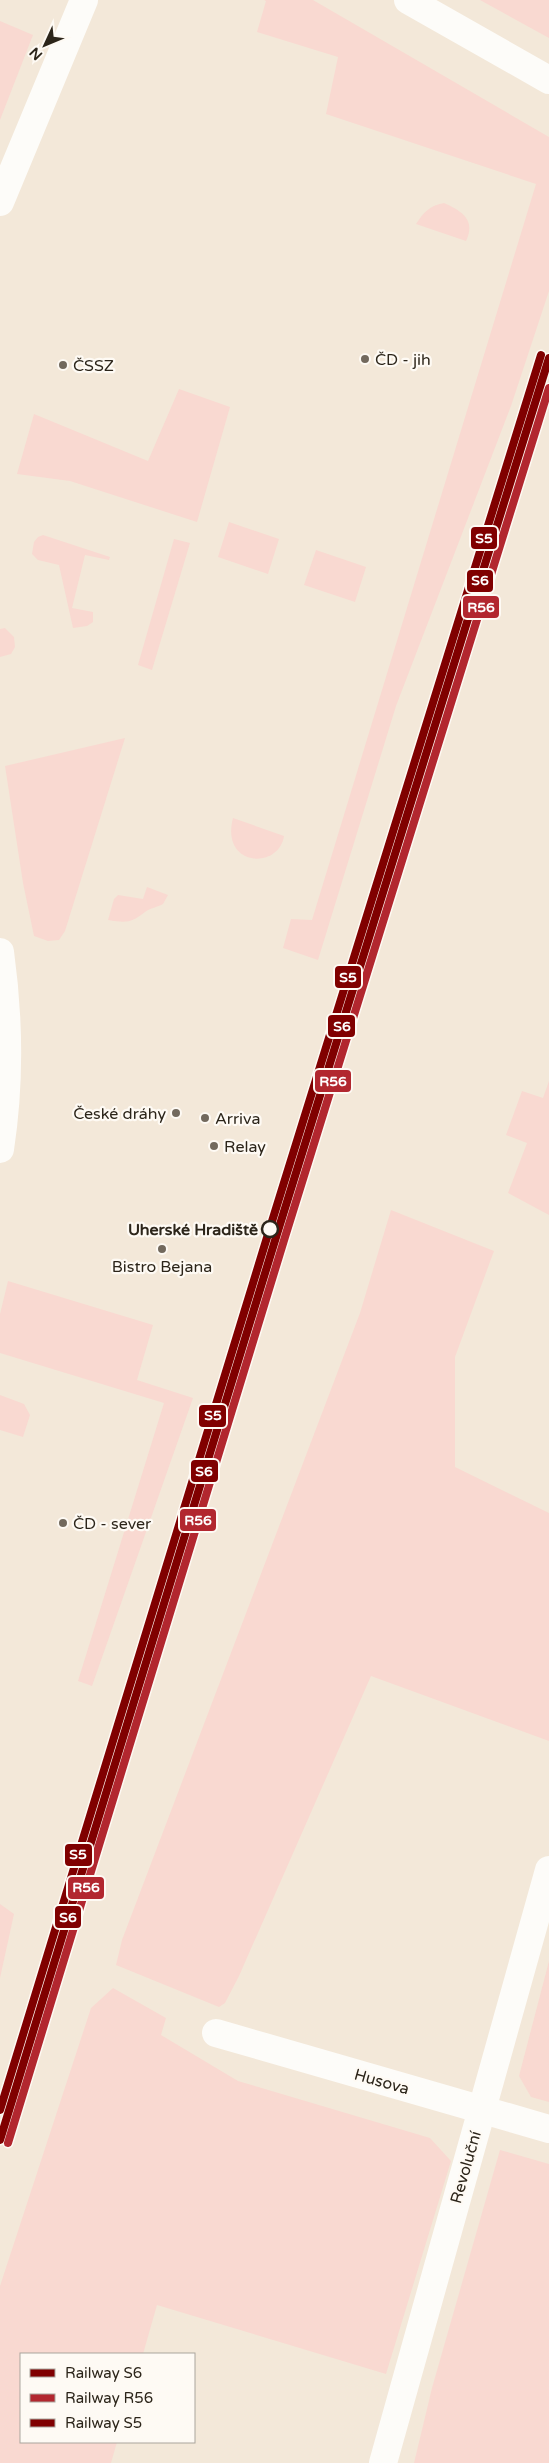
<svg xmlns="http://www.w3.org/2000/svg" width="549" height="2463" font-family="'Varela Round',sans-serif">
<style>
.green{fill:#f9d9d1}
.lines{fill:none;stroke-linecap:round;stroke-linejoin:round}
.minor{stroke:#fdfcf9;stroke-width:28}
.rail-1-casing{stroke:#fefaf4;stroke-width:11}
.rail-2-casing{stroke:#fefaf4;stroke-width:11}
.rail-3-casing{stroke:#fefaf4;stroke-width:11}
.rail-1{stroke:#800000;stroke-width:8}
.rail-2{stroke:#b2272f;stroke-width:8}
.rail-3{stroke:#800000;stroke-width:8}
.poi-dot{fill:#72695d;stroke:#fefaf4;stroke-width:2}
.stop-dot{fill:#fefaf4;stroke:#2c251a;stroke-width:2.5}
.labels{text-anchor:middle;stroke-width:4.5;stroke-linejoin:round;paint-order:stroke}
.poi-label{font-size:16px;fill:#2c251a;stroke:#fefaf4;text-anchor:start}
.stop-label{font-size:16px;font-weight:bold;fill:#2c251a;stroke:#fefaf4;text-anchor:end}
.street-label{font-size:16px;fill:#2c251a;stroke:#fefaf4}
.line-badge{stroke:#fefaf4;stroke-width:2}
.badge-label{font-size:14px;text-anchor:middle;font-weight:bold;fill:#fff}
</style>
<rect width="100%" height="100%" fill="#f3e8d9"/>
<g class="green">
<path d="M264 0H313L549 137V291L511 406 396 706 318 960 283 948 291 919 312 920 536 184 326 114 338 57 257 32 266 1Z"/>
<path d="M480 0H549V38Z"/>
<path d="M0 21 33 35 0 120Z"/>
<path d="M444 203C462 211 476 220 466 241L416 224C424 212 429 206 444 203Z"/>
<path d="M179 389 230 407 197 522 70 481 17 474 34 414 148 461Z"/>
<path d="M229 522 279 539 268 574 218 557Z"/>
<path d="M43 535 110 557 109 560 85 555 72 608 93 612V622L87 626 73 628 59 565 38 560 32 554 34 542 38 537Z"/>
<path d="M174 539 190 543 152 670 138 665Z"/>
<path d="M316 550 366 567 355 602 304 585Z"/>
<path d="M5 628 14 637 15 647 11 654 0 657V629Z"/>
<path d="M125 738 65 931 59 940 48 941 34 936 23 883 5 766Z"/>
<path d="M233 818 284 836C279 870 220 867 233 818Z"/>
<path d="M147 887 168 895 163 904C158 907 150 908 145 912 131 923 127 923 108 920L114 899 118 895 143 899Z"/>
<path d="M549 1081V1215L508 1193 527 1143 506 1135 522 1091 543 1098Z"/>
<path d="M391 1210 494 1251 455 1357V1467L549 1513V1741L371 1676 239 1976 225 2003 219 2007 116 1965 122 1940 360 1313Z"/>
<path d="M8 1281 153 1325 137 1380 193 1398 92 1686 78 1681 164 1403 0 1353V1314Z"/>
<path d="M0 1395 24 1404 30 1415 23 1437 0 1430Z"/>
<path d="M0 1904 14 1914 0 1978Z"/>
<path d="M549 1961V2102L531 2097 519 2076Z"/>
<path d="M113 1988 166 2018 161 2035 238 2081 430 2138 451 2161 386 2374 157 2305 143 2354H21V2442H117L111 2463H0V2286L91 2008Z"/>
<path d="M500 2150 549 2164V2463H414L432 2388Z"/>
</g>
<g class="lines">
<g class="minor">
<path d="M408 0 549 80"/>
<path d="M0 202 84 0"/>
<path d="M0 952C9 1017 10 1084 0 1149"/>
<path d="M216 2033 549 2129"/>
<path d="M383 2463 549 1870"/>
</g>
<g class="rail-1-casing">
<path id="rail-1" d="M0 2140 277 1234 549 358"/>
</g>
<g class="rail-2-casing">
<path id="rail-2" d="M8 2143 285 1237 549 388"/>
</g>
<g class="rail-3-casing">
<path id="rail-3" d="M0 2110 269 1231 541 355"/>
</g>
<use href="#rail-1" class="rail-1"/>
<use href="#rail-2" class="rail-2"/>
<use href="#rail-3" class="rail-3"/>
</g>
<g class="poi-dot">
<circle cx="365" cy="359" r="5"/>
<circle cx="63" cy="365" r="5"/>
<circle cx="176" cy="1113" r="5"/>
<circle cx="205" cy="1118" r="5"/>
<circle cx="214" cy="1146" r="5"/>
<circle cx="162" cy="1249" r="5"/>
<circle cx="63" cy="1523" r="5"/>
</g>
<circle class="stop-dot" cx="270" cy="1229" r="8"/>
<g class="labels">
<g class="poi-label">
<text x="375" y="365">ČD - jih</text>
<text x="73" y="371">ČSSZ</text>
<text x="166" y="1119" text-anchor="end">České dráhy</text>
<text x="215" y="1124">Arriva</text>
<text x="224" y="1152">Relay</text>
<text x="162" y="1272" text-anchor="middle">Bistro Bejana</text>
<text x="73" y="1529">ČD - sever</text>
</g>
<g class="stop-label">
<text x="258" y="1235">Uherské Hradiště</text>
</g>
<g class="street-label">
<text transform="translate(382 2081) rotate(16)" y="6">Husova</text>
<text transform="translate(465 2167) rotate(-74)" y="6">Revoluční</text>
</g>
</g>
<g class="line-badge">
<rect x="470" y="526" width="28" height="24" rx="5" fill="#800000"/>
<rect x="466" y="569" width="28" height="24" rx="5" fill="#800000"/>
<rect x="462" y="595" width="38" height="24" rx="5" fill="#b2272f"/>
<rect x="334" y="965" width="28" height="24" rx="5" fill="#800000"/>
<rect x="327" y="1014" width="29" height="24" rx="5" fill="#800000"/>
<rect x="314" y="1069" width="38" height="24" rx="5" fill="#b2272f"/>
<rect x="198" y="1404" width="29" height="24" rx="5" fill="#800000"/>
<rect x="190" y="1459" width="29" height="24" rx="5" fill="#800000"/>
<rect x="179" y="1508" width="38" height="24" rx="5" fill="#b2272f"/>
<rect x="64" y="1843" width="29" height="24" rx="5" fill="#800000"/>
<rect x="67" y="1876" width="38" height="24" rx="5" fill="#b2272f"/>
<rect x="54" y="1905" width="28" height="24" rx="5" fill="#800000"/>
</g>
<g class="badge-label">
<text x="484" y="543">S5</text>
<text x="480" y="585">S6</text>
<text x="481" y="612">R56</text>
<text x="348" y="982">S5</text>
<text x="342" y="1031">S6</text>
<text x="333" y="1086">R56</text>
<text x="213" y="1420">S5</text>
<text x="204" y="1476">S6</text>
<text x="198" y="1525">R56</text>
<text x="78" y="1859">S5</text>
<text x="86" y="1892">R56</text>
<text x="68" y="1922">S6</text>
</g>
<rect x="20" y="2353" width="175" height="90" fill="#fefaf4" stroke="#aaa59d"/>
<rect x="30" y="2369" width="25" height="8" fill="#800000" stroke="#aaa59d"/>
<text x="65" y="2378" font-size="15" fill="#2c251a">Railway S6</text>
<rect x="30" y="2394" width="25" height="8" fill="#b2272f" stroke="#aaa59d"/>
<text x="65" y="2403" font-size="15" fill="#2c251a">Railway R56</text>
<rect x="30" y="2419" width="25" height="8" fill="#800000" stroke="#aaa59d"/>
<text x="65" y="2428" font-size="15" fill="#2c251a">Railway S5</text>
<g transform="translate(45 45) rotate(226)" stroke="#fefaf4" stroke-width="4" paint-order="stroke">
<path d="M0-4L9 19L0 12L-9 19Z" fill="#2c251a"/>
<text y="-8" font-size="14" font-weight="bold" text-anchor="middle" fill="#2c251a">N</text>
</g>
</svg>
